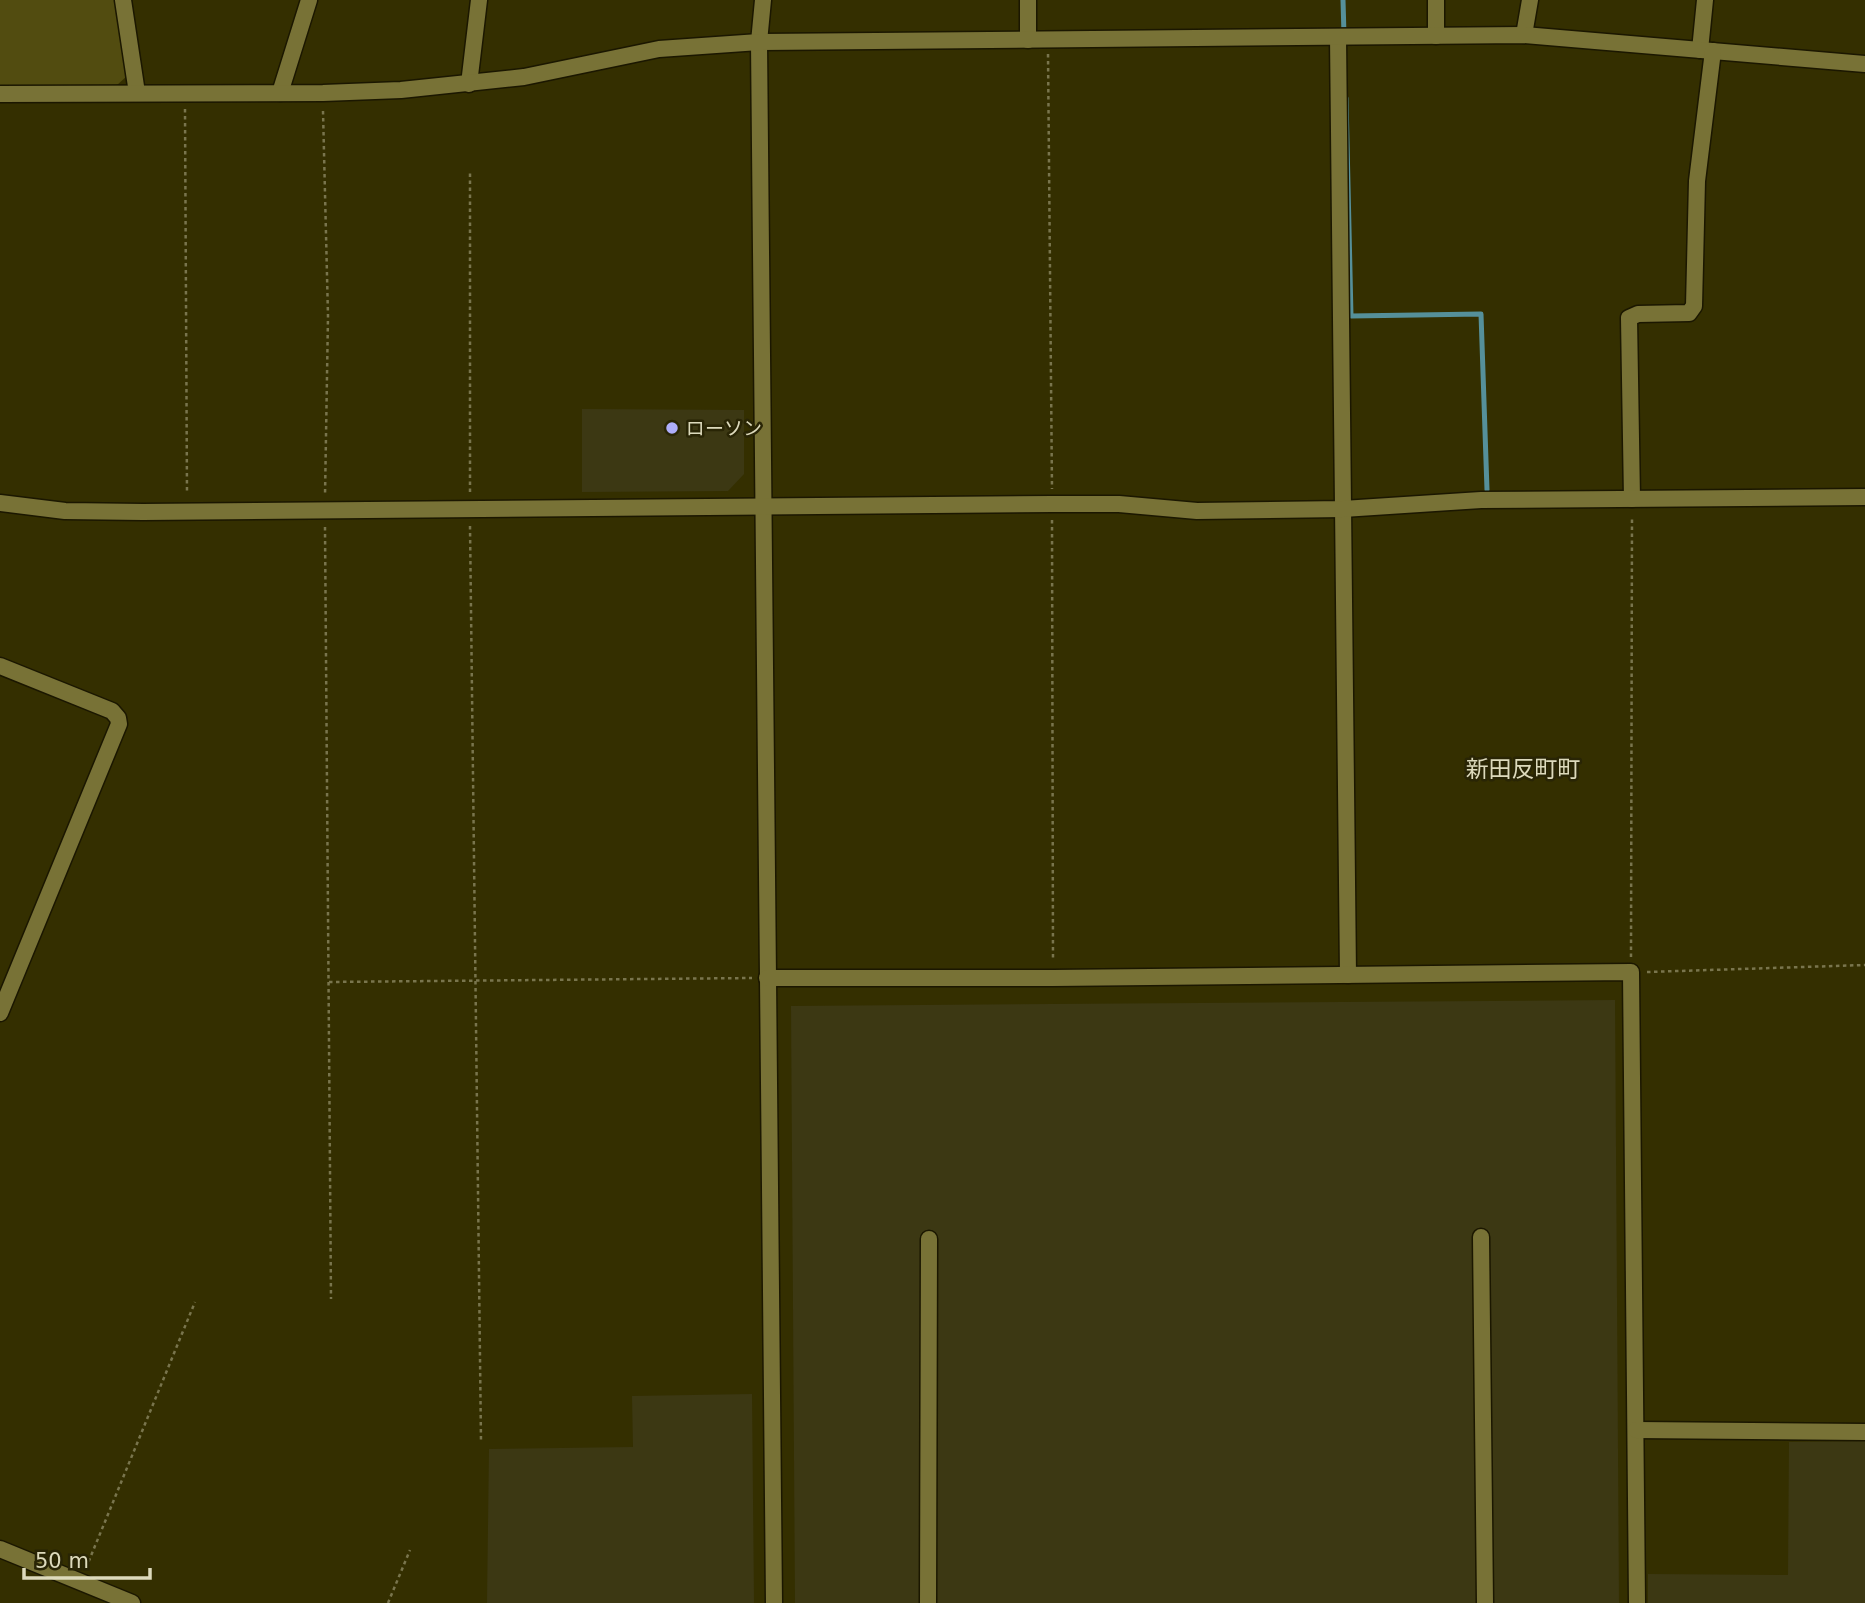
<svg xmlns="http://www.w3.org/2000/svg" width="1865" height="1603" font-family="'DejaVu Sans','Noto Sans JP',sans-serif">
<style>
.built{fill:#3c3813}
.green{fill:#524c10}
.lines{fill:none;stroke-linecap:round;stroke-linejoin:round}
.stream{stroke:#55909a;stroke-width:5}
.minor-casing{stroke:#1b1700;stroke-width:19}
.path{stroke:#79754d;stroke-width:2.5;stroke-dasharray:3.5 3.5;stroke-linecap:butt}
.minor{stroke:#787236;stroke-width:16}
.poi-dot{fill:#aeaefa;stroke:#292505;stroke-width:2.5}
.labels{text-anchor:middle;stroke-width:5;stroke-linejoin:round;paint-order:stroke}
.poi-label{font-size:19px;fill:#dddabc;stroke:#292505;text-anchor:start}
.quarter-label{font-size:23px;fill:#dddabc;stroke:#292505}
</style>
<rect width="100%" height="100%" fill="#342f00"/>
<g class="built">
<path d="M582 409 744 410V474L728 491 582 492Z"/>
<path d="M1615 1000 1619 1603H795L791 1006Z"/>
<path d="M752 1394 754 1603H487L489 1449 633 1447 632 1396Z"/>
<path d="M1865 1441V1603H1648V1574L1788 1575 1789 1442Z"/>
</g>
<path class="green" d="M0 0H115L127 76 117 85 0 86Z"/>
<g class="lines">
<g class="stream">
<path d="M1343 0 1344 35"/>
<path d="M1346 98 1351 316 1481 314 1487 490"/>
</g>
<g class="minor-casing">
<g id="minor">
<path d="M123 0 137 93"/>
<path d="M763 0 759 42 774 1603"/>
<path d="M1436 0V36"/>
<path d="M1524 35 1530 0"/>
<path d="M1338 37 1348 975"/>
<path d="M1028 40V0"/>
<path d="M1700 50 1705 0"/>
<path d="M469 84 479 0"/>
<path d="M280 93 309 0"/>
<path d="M0 94 323 93 401 90 524 77 659 49 759 42 1524 35 1865 64"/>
<path d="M1632 499 1629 318 1638 314 1689 313 1694 306 1697 181 1713 51"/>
<path d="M0 503 65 511 143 512 1052 504H1119L1197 511 1343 509 1481 500 1865 497"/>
<path d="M0 666 112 711 118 718 119 724 0 1013"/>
<path d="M767 978H1053L1631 972 1637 1603"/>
<path d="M1481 1237 1485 1603"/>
<path d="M1636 1430 1865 1432"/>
<path d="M0 1549 132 1603"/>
<path d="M928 1603 929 1239"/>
</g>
</g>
<g class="path">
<path d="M1048 54 1052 489"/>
<path d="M185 109 187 494"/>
<path d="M323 111 328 316 325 496"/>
<path d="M470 492V170"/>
<path d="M1052 520 1053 961"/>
<path d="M470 526 481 1441"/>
<path d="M325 527 331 1299"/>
<path d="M1631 957 1632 516"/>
<path d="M1647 972 1865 965"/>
<path d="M329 982 752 978"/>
<path d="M86 1568 195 1302"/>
<path d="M388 1603 410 1550"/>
</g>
<use href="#minor" class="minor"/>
</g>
<circle class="poi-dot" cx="672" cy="428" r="7"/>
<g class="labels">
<g class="poi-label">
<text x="686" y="435">ローソン</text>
</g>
<g class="quarter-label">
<text x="1523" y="777">新田反町町</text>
</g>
</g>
<path d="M24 1568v10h126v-10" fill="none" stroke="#dddabc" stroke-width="3.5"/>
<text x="35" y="1568" font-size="21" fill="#dddabc" stroke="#292505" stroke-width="5" paint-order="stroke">50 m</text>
</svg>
